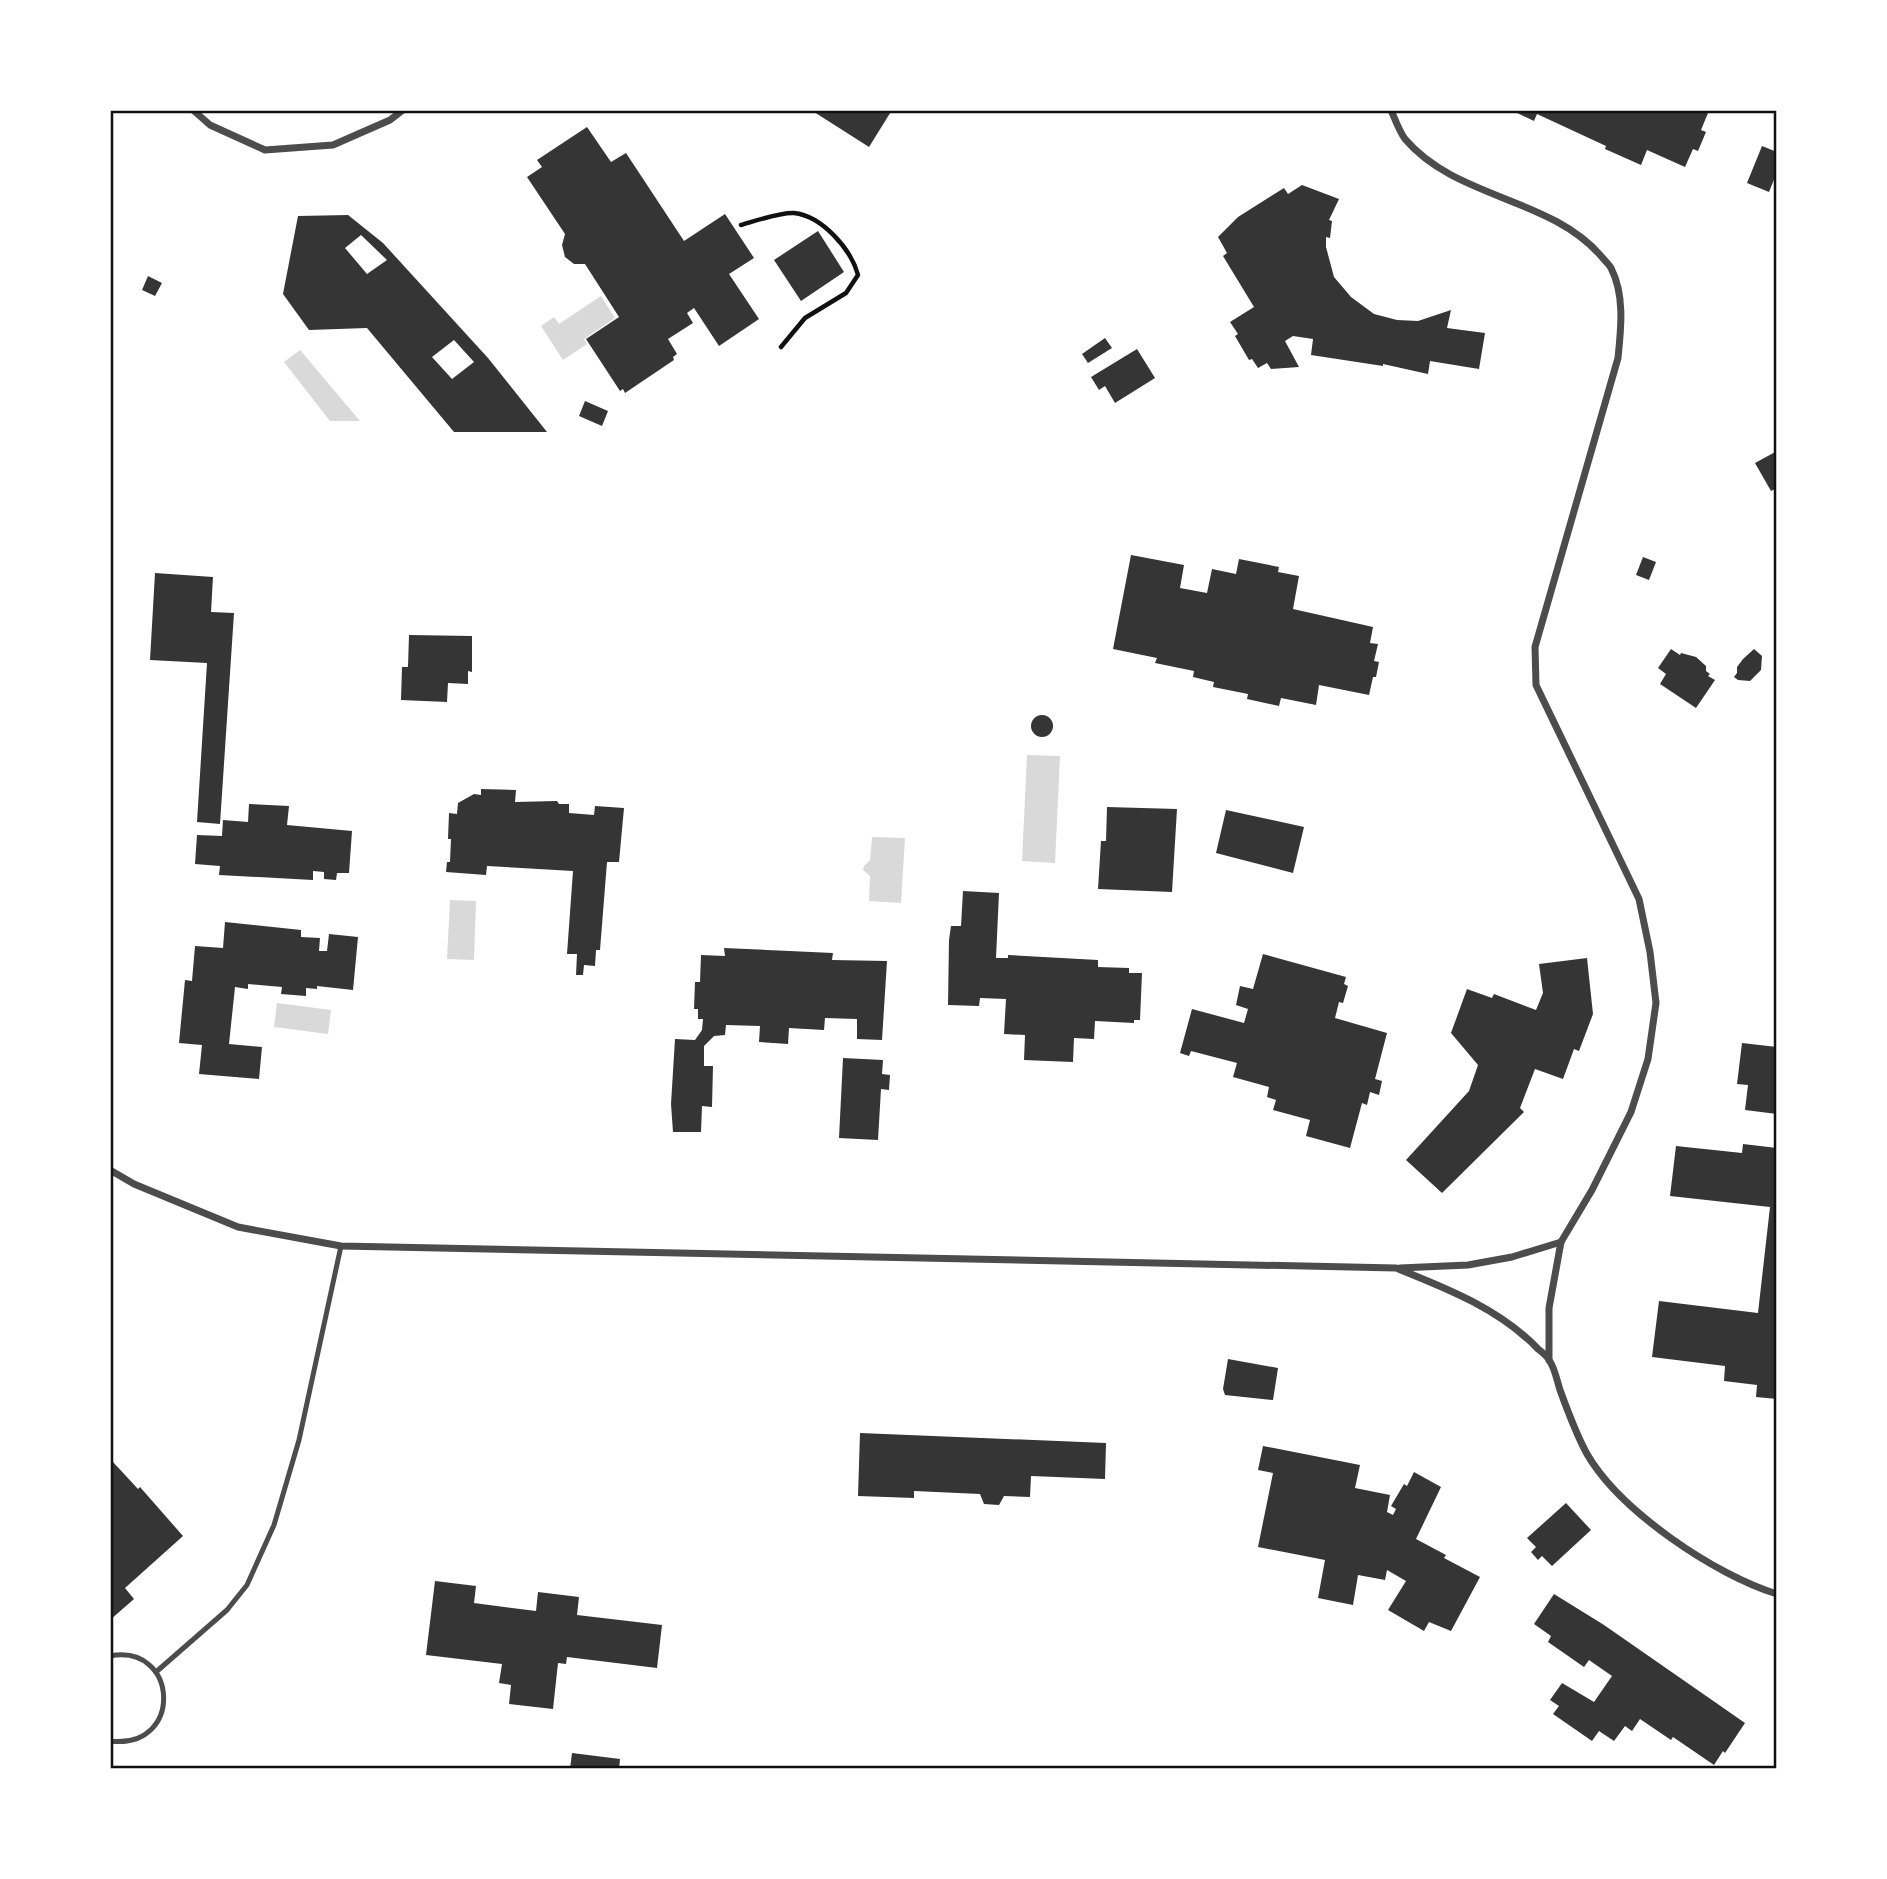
<svg xmlns="http://www.w3.org/2000/svg" width="1887" height="1879" font-family="Jost,sans-serif">
<style>
.water{fill:#d9d9d9}
.building{fill:#353535;fill-rule:evenodd}
.lines{fill:none;stroke-linecap:round;stroke-linejoin:round}
.path{stroke:#111;stroke-width:4.5}
.service{stroke:#4c4c4c;stroke-width:5}
.minor{stroke:#4c4c4c;stroke-width:7}
.neatline{fill:none;stroke:#111;stroke-width:2.5}
</style>
<rect width="100%" height="100%" fill="#fff"/>
<g class="water">
<path d="M601 296 615 318 584 339 587 344 563 360 541 326 554 317 559 324Z"/>
<path d="M300 350 360 421H330L284 362Z"/>
<path d="M1027 755 1060 756 1055 863 1022 861Z"/>
<path d="M872 837 905 838 901 903 869 901 870 876 863 870 864 866 870 860Z"/>
<path d="M450 900 476 901 474 960 447 959Z"/>
<path d="M277 1003 331 1010 328 1034 274 1027Z"/>
</g>
<g class="building">
<path d="M811 110H892L869 147Z"/>
<path d="M1511 110H1701L1708 113 1701 130 1706 132 1698 151 1693 149 1685 167 1647 150 1641 165 1605 149 1606 146 1537 114 1534 121Z"/>
<path d="M587 127 611 162 626 153 684 241 725 214 754 258 729 274 759 319 719 346 694 308 687 313 693 323 668 339 677 354 673 357 674 360 625 393 623 389 620 391 586 339 619 317 585 264H574L565 257 562 245 565 234 527 177 542 167 537 160Z"/>
<path d="M1762 146 1777 152V172L1769 192 1747 183Z"/>
<path d="M1302 185 1339 199 1329 220 1332 221 1330 238 1326 237V247L1334 277 1351 297 1374 314 1397 320 1418 321 1451 310 1447 328 1485 333 1479 369 1430 361 1428 374 1383 364V366L1311 355 1313 339 1293 336 1285 341 1299 367 1271 369 1267 363 1258 368 1252 359 1249 360 1235 336 1238 334 1230 322 1254 307 1223 256 1227 253 1218 237 1238 217 1284 188 1288 194Z"/>
<path d="M348 215 383 243 488 358 547 432H454L367 328 309 330 283 294 298 216ZM361 235 387 260 367 274 345 248ZM454 340 474 362 452 379 432 357Z"/>
<path d="M818 231 844 272 801 301 774 260Z"/>
<path d="M148 276 162 283 155 296 142 290Z"/>
<path d="M1105 338 1112 348 1088 363 1082 354Z"/>
<path d="M1137 349 1155 378 1115 403 1105 386 1099 390 1091 377Z"/>
<path d="M585 401 608 411 602 426 579 416Z"/>
<path d="M1777 451V488L1771 491 1755 463Z"/>
<path d="M1131 555 1184 565 1180 588 1207 593 1212 569 1236 574 1239 559 1279 567 1278 572 1299 576 1293 609 1373 627 1370 643 1378 644 1374 661 1379 662 1376 677H1373L1369 695 1319 685 1316 705 1281 698 1279 706 1247 699 1248 694 1213 687 1214 682 1193 677 1194 671 1155 663 1157 658 1113 649Z"/>
<path d="M1643 557 1656 562 1649 580 1636 575Z"/>
<path d="M155 573 213 577 211 612 234 613 220 824 197 822 207 663 150 660Z"/>
<path d="M409 635 472 636V672L468 671V684L448 683 447 702 401 700 402 667H408Z"/>
<path d="M1671 649 1680 655 1681 653 1696 657 1706 666V671L1710 674 1708 676 1715 680 1696 708 1660 684 1666 674 1658 668Z"/>
<path d="M1754 649 1762 656 1761 670 1750 681 1738 680 1734 677 1737 673V667L1743 659Z"/>
<circle cx="1042" cy="726" r="11"/>
<path d="M481 789 516 790 515 802 557 801 559 804H569V813L594 815 595 806 624 808 619 862H607L600 950H596L595 966 584 965 583 975H576L577 954H567L573 871 487 866 486 875 446 872 447 862H450L451 839H448L449 813 457 814 458 803 474 794 481 795Z"/>
<path d="M249 804 289 806 287 825 352 831 349 873H337L336 880 324 879V872L313 871V880L219 875 220 866 195 864 197 835 222 836 223 820 248 822Z"/>
<path d="M1107 807 1177 809 1172 892 1098 889 1101 841H1106Z"/>
<path d="M1226 810 1304 827 1293 873 1216 853Z"/>
<path d="M963 891 999 893 996 958H1008V955L1098 960V967L1129 968V973H1142L1140 1020H1134V1023L1095 1021 1094 1039 1074 1038 1073 1062 1024 1060 1025 1035 1004 1034 1006 999 980 998 979 1006 948 1005 949 940 951 926H961Z"/>
<path d="M225 922 301 930V937L320 938 319 951H327L329 934 358 937 353 990 317 986V989L306 988V996L281 994 282 987 248 984V989L235 987 229 1044 262 1047 259 1079 199 1074 202 1045 179 1043 185 980 192 981 195 946 223 948Z"/>
<path d="M724 948 833 953 832 960 887 961 882 1040 857 1039V1019L825 1018 824 1030 789 1028 788 1044 759 1042 760 1026 726 1025 725 1035 714 1036 704 1046V1066H713L712 1107 702 1106 701 1132H673L671 1104 675 1039 695 1040 702 1030 703 1019H698V1009H694L695 982H700L701 955 725 956Z"/>
<path d="M1263 954 1346 977 1344 984 1348 986 1343 1003 1339 1002 1335 1018 1387 1033 1375 1079 1382 1081 1379 1095 1370 1092 1367 1105 1362 1103 1350 1148 1306 1136 1310 1120 1273 1110 1276 1100 1267 1097 1269 1087 1233 1077 1237 1063 1191 1051 1189 1056 1180 1053 1192 1009 1244 1023 1248 1009 1236 1005 1240 986 1253 989Z"/>
<path d="M1587 958 1593 1014 1579 1051 1574 1049 1563 1079 1535 1069 1520 1108 1524 1112 1442 1193 1406 1160 1469 1091 1478 1065 1451 1033 1467 989 1492 998 1494 994 1536 1010 1543 993 1539 964Z"/>
<path d="M1742 1043 1777 1047V1114L1745 1110 1748 1085 1737 1084Z"/>
<path d="M843 1058 883 1060 882 1074 890 1075 889 1090 881 1089 878 1140 839 1138Z"/>
<path d="M1743 1144 1777 1148V1399L1756 1397 1757 1385 1724 1381 1725 1366 1652 1357 1659 1301 1758 1313 1770 1207 1670 1196 1676 1146 1742 1153Z"/>
<path d="M1228 1359 1278 1368 1273 1400 1225 1395 1223 1389Z"/>
<path d="M860 1433 1106 1443 1105 1479 1031 1476 1030 1497 1004 1496 999 1505 984 1504 980 1494 914 1491V1498L858 1496Z"/>
<path d="M1263 1446 1360 1465 1355 1488 1390 1495 1387 1512 1393 1515 1396 1509 1391 1506 1404 1484 1407 1486 1414 1472 1441 1487 1416 1539 1446 1555 1444 1558 1480 1577 1451 1631 1429 1622 1424 1631 1388 1610 1406 1581 1387 1570 1385 1580 1358 1575 1353 1605 1318 1598 1325 1560 1258 1547 1273 1473 1258 1470Z"/>
<path d="M113 1462 138 1489 140 1487 183 1536 125 1588 134 1599 110 1620V1465Z"/>
<path d="M1566 1503 1591 1530 1552 1566 1542 1556 1538 1560 1531 1552 1536 1547 1527 1538Z"/>
<path d="M435 1581 476 1586 474 1603 536 1611 538 1592 579 1597 577 1615 662 1625 657 1668 567 1657 566 1664 558 1663 553 1709 509 1704 511 1685 499 1683 502 1664 426 1655Z"/>
<path d="M1554 1594 1604 1625 1745 1723 1725 1753 1723 1751 1714 1765 1673 1737 1671 1740 1640 1719 1632 1731 1625 1726 1614 1741 1599 1731 1592 1741 1553 1714 1559 1706 1550 1700 1562 1683 1594 1702 1612 1676 1589 1660 1584 1667 1548 1642 1551 1636 1534 1624Z"/>
<path d="M572 1753 620 1759 619 1769H570Z"/>
</g>
<g class="lines">
<path class="path" d="M741 225C755 221 781 212 794 213 822 216 851 249 858 275L846 293 805 318 781 347"/>
<g class="service">
<path d="M110 1656C179 1643 184 1750 110 1741"/>
<path d="M156 1672 227 1610 247 1585 274 1525 299 1440 341 1246"/>
</g>
<g class="minor">
<path d="M193 110 210 125 265 150 333 145 390 120 403 110"/>
<path d="M1391 110C1395 119 1399 131 1405 139 1456 199 1550 197 1601 256 1604 260 1609 264 1611 268 1625 295 1621 329 1618 358L1535 647 1536 685 1639 899 1650 952 1656 1003 1648 1059 1631 1112 1592 1190 1561 1242"/>
<path d="M110 1170 134 1184 238 1227 341 1246 1396 1268C1446 1288 1500 1309 1538 1349 1542 1352 1547 1356 1549 1360 1555 1368 1557 1381 1560 1390 1568 1412 1576 1434 1587 1454 1620 1511 1715 1575 1777 1594"/>
<path d="M1400 1268 1468 1265 1512 1257 1561 1242 1549 1308V1360"/>
</g>
</g>
<rect width="1887" height="1879" fill="none" stroke="#ffffff" stroke-width="224"/>
<rect x="112" y="112" width="1663" height="1655" class="neatline"/>
</svg>
